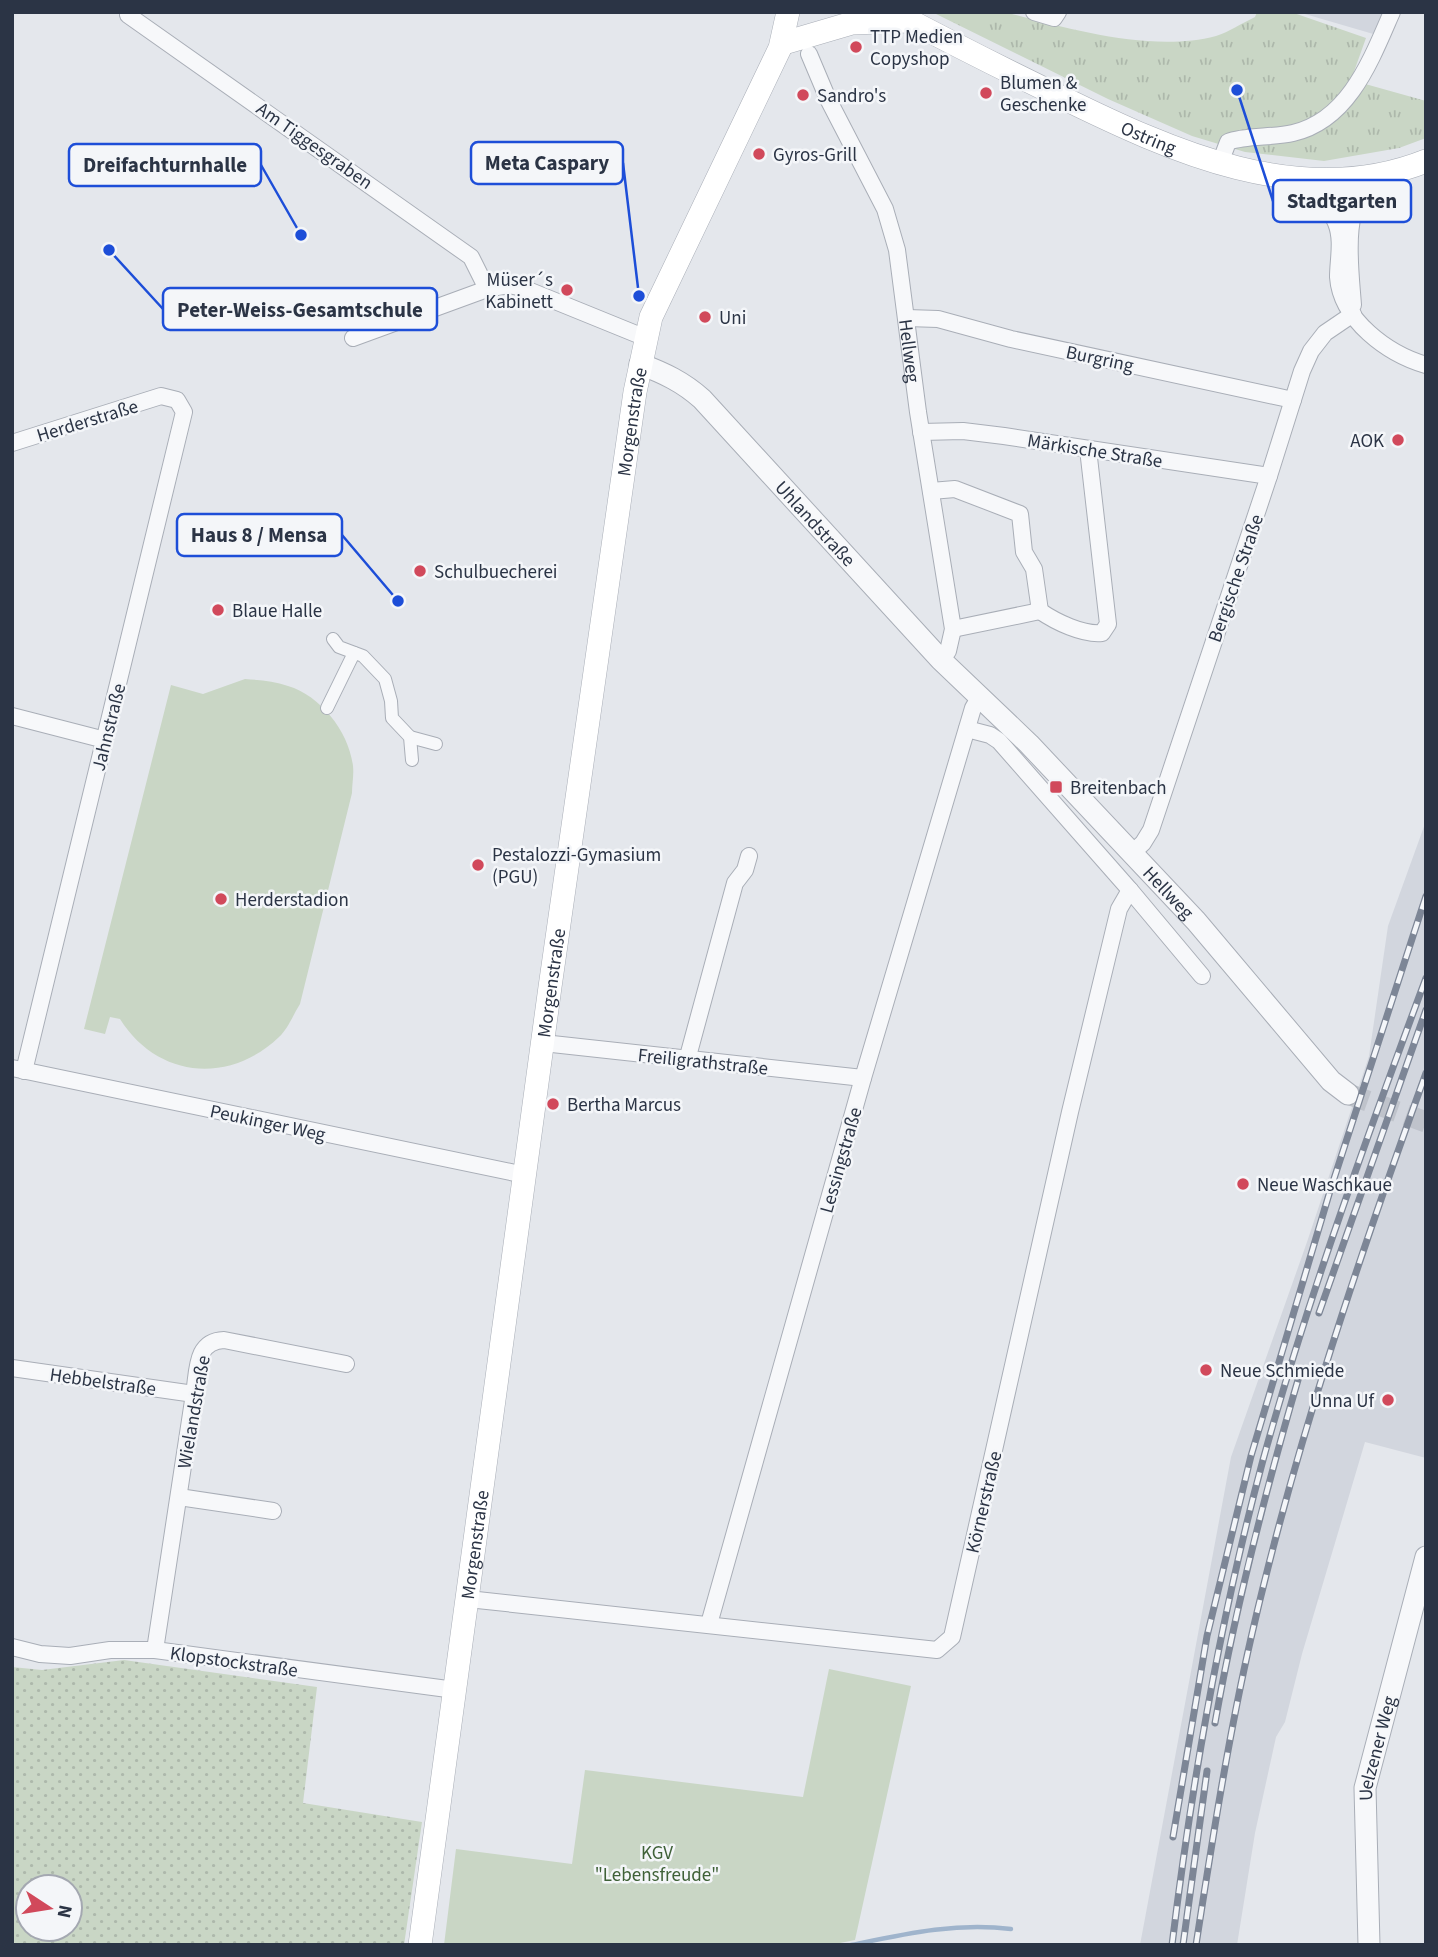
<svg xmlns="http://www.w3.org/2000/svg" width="1438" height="1957" font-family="'Source Sans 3',sans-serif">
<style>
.built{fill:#d2d6de}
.grass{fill:url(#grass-dots);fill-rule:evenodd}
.park{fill:url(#park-tufts)}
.garden{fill:#c9d6c5}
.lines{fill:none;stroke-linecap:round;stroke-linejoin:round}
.stream{stroke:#9fb4cc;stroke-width:4.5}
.tertiary-tunnel{stroke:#bfc3cb;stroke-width:21;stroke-dasharray:21 10;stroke-linecap:butt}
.pedestrian-casing{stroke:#a9aeb7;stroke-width:14}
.minor-casing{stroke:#a9aeb7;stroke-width:18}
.tertiary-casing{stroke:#a9aeb7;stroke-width:23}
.secondary-casing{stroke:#a9aeb7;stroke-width:24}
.pedestrian{stroke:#f7f8fa;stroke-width:12}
.minor{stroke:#f7f8fa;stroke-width:16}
.tertiary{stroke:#f7f8fa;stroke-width:21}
.secondary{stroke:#fff;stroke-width:23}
.rail-casing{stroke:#7d8696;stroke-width:7}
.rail{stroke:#f4f6f9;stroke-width:4.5;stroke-dasharray:13;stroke-linecap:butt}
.poi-dot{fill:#d1495b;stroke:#f4f6f9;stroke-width:2.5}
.labels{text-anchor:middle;stroke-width:5;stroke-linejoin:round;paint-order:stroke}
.poi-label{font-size:19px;fill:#2b3445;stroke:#f4f6f9;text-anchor:start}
.street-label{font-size:19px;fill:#2b3445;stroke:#f4f6f9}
.park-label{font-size:19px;fill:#3f6138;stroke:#f4f6f9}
.leader{fill:none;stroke:#1d4ed8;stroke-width:2.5}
.callout-dot{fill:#1d4ed8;stroke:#f4f6f9;stroke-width:2.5}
.callout{fill:#f4f6f9;stroke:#1d4ed8;stroke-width:2.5}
.callout-label{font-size:21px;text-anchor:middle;font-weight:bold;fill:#2b3445}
</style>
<defs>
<pattern id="grass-dots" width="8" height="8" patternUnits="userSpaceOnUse" patternTransform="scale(1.75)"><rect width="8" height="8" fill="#c9d6c5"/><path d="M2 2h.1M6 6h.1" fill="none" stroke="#adb8ab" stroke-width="1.8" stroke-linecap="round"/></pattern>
<pattern id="park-tufts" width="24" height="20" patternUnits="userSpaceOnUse" patternTransform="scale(1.75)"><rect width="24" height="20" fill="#c9d6c5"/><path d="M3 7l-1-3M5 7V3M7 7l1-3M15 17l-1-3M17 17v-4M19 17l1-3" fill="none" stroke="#adb8ab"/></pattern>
</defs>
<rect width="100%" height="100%" fill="#e4e7ec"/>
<g class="built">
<path d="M1298 12H1397L1387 38Z"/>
<path d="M1426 821V1458L1365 1442 1302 1654 1285 1722 1276 1737 1255 1833 1237 1945H1140L1231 1457 1307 1242 1369 1056 1388 926Z"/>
</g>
<path class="grass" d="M124 1660 317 1687 303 1803 422 1822 404 1945H14L12 1667 42 1670ZM28 1887H70V1929H28Z"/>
<path class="park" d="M932 12C952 12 990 8 1008 13 1070 29 1152 53 1216 36 1229 32 1242 23 1255 17L1257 12H1291L1366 38 1351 80 1426 101V138L1399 148 1324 161 1245 152 1192 136 1108 99Z"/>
<g class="garden">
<path d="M245 679C260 680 274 681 288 686 321 696 349 732 353 766 354 775 352 784 352 793L300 1004C293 1015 288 1029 279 1037 229 1085 157 1078 120 1019L110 1017 105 1034 84 1029 171 685 203 694Z"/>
<path d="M829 1669 911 1686 855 1940 830 1945H444L456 1849 572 1864 585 1770 803 1797Z"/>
</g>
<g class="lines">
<path class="stream" d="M851 1945C904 1934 956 1922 1011 1929"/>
<path class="tertiary-tunnel" d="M1348 1094 1426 1122"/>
<g class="pedestrian-casing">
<g id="pedestrian">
<path d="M333 639 339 647 363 656 385 679 391 701 392 718 410 737 412 760"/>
<path d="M327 708 354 653"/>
<path d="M410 737 436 744"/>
</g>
</g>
<g class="minor-casing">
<g id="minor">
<path d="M1034 12 1054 18 1058 12"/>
<path d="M128 15 471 257 487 289"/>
<path id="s1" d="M809 54 828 99 885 209 897 250 918 412 953 629 948 651 941 660"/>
<path d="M1220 163 1228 142C1245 135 1272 138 1293 133 1349 120 1371 60 1392 12"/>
<path d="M1283 179C1303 189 1328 201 1336 223 1343 240 1338 260 1338 277 1341 320 1388 354 1426 365"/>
<path d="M1353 305C1350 263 1341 209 1373 176"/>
<path d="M907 318 938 319 1011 339 1293 400"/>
<path d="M353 338 487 289 509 285 523 288 646 338"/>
<path d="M921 432 963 431 1004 436 1269 476"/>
<path d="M12 443 161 396 177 400 184 412 24 1071"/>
<path d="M931 491 955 489 1020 514 1024 552 1034 569 1040 611 953 629"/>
<path d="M1040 611C1056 622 1083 635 1102 633L1108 624 1088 449"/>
<path d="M12 716 105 740"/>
<path d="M967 729 990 735 999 741 1130 890 1202 976"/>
<path d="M1132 853 1143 843 1151 830 1269 476 1302 371 1311 351 1325 333 1353 314"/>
<path d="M543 1043 863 1078"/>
<path d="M687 1060 735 883 745 870 749 856"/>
<path d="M12 1068 525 1175"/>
<path d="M12 1368 194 1394"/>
<path d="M179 1497 273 1511"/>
<path d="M468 1599 937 1650 952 1637 1070 1112 1119 909 1130 890"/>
<path d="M709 1624 863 1078 973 708 979 698"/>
<path d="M12 1647 40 1654 70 1656 110 1650H155L455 1690"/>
<path d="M155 1650 194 1394C198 1370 195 1341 224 1340L346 1364"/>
</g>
</g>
<g class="tertiary-casing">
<g id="tertiary">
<path id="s2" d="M640 364C664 373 683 382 702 399L941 660 1029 744 1196 921 1331 1081 1348 1094"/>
<path id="s3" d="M1369 1945 1365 1788 1426 1557"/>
</g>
</g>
<g class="secondary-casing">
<g id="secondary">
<path id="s4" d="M893 12C948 41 1003 69 1059 96 1171 151 1301 211 1426 161"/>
<path d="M784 43 852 23 910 21"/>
<path id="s5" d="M420 1945 550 987 635 392 651 317 780 48 788 12"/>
</g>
</g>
<use href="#pedestrian" class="pedestrian"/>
<use href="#minor" class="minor"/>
<use href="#tertiary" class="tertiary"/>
<use href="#secondary" class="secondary"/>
<g class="rail-casing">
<g id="rail">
<path d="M1319 1313 1426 1010"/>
<path d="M1215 1723C1236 1604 1266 1489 1300 1373"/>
<path d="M1173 1837 1207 1636 1251 1456 1330 1191 1426 896"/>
<path d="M1172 1945C1192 1782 1220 1619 1263 1460 1308 1297 1367 1137 1426 978"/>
<path d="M1183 1945 1207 1771"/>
<path d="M1196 1945C1212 1842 1228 1739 1251 1638 1295 1445 1359 1258 1426 1073"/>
</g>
</g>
<use href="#rail" class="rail"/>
</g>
<g class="poi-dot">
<circle cx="856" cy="47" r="7"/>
<circle cx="986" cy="93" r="7"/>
<circle cx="803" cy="95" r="7"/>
<circle cx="759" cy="154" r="7"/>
<circle cx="567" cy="290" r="7"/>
<circle cx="705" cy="317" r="7"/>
<circle cx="1398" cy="440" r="7"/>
<circle cx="420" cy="571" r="7"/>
<circle cx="218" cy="610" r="7"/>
<rect x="1049" y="780" width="14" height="14" rx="3.5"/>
<circle cx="478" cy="865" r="7"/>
<circle cx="221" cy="899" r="7"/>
<circle cx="553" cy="1104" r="7"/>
<circle cx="1243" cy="1184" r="7"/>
<circle cx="1206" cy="1370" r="7"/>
<circle cx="1388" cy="1400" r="7"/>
</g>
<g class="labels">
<g class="poi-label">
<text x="870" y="43">TTP Medien<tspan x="870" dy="22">Copyshop</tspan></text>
<text x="1000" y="89">Blumen &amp;<tspan x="1000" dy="22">Geschenke</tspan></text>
<text x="817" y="102">Sandro's</text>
<text x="773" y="161">Gyros-Grill</text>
<text x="553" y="286" text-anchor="end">Müser´s<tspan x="553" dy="22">Kabinett</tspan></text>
<text x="719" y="324">Uni</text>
<text x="1384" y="447" text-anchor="end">AOK</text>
<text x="434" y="578">Schulbuecherei</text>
<text x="232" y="617">Blaue Halle</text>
<text x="1070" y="794">Breitenbach</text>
<text x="492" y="861">Pestalozzi-Gymasium<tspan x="492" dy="22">(PGU)</tspan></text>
<text x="235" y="906">Herderstadion</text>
<text x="567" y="1111">Bertha Marcus</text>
<text x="1257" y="1191">Neue Waschkaue</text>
<text x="1220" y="1377">Neue Schmiede</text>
<text x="1374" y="1407" text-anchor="end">Unna Uf</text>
</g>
<g class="street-label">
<text dy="7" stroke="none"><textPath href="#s4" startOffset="285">Ostring</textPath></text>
<text transform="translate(315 145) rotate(35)" y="7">Am Tiggesgraben</text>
<text dy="7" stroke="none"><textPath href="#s1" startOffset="317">Hellweg</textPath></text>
<text transform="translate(1100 358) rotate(12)" y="7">Burgring</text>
<text transform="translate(87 420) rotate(-17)" y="7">Herderstraße</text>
<text dy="7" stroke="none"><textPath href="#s5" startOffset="1538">Morgenstraße</textPath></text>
<text transform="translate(1095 450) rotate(9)" y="7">Märkische Straße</text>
<text dy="7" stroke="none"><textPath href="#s2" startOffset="240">Uhlandstraße</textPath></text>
<text transform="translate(1235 578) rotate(-71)" y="7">Bergische Straße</text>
<text transform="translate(108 727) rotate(-76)" y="7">Jahnstraße</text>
<text dy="7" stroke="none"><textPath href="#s2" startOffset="751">Hellweg</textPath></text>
<text dy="7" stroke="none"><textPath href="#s5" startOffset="971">Morgenstraße</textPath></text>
<text transform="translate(703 1061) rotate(6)" y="7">Freiligrathstraße</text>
<text transform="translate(268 1122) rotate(12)" y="7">Peukinger Weg</text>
<text transform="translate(840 1160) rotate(-74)" y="7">Lessingstraße</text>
<text transform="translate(103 1381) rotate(8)" y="7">Hebbelstraße</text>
<text transform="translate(193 1412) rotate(-80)" y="7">Wielandstraße</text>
<text transform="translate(983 1502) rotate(-77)" y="7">Körnerstraße</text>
<text dy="7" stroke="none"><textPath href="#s5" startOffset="404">Morgenstraße</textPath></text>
<text transform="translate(234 1661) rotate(8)" y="7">Klopstockstraße</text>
<text dy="7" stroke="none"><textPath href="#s3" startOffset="198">Uelzener Weg</textPath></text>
</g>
<g class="park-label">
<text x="657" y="1859">KGV<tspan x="657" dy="22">"Lebensfreude"</tspan></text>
</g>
</g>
<path class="leader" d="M639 296L623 163M301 235L261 165M1237 90L1273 201M109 250L163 309M398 601L342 535"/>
<g class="callout-dot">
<circle cx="639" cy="296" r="7"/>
<circle cx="301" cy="235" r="7"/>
<circle cx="1237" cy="90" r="7"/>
<circle cx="109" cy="250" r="7"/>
<circle cx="398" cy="601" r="7"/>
</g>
<g class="callout">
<rect x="471" y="142" width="152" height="42" rx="7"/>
<rect x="69" y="144" width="192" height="42" rx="7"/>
<rect x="1273" y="180" width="138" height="42" rx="7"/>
<rect x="163" y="288" width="274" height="42" rx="7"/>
<rect x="177" y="514" width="165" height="42" rx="7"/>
</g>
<g class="callout-label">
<text x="547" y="170">Meta Caspary</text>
<text x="165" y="172">Dreifachturnhalle</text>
<text x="1342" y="208">Stadtgarten</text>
<text x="300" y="317">Peter-Weiss-Gesamtschule</text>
<text x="259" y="542">Haus 8 / Mensa</text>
</g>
<rect width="1438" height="1957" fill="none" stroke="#2b3445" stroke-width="28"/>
<g transform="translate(49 1908) rotate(102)"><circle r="33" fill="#f4f6f9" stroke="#a4a8b1" stroke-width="2"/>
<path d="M0-5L12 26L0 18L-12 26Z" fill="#d1495b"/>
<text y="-10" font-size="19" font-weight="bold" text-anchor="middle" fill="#2b3445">N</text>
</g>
</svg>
